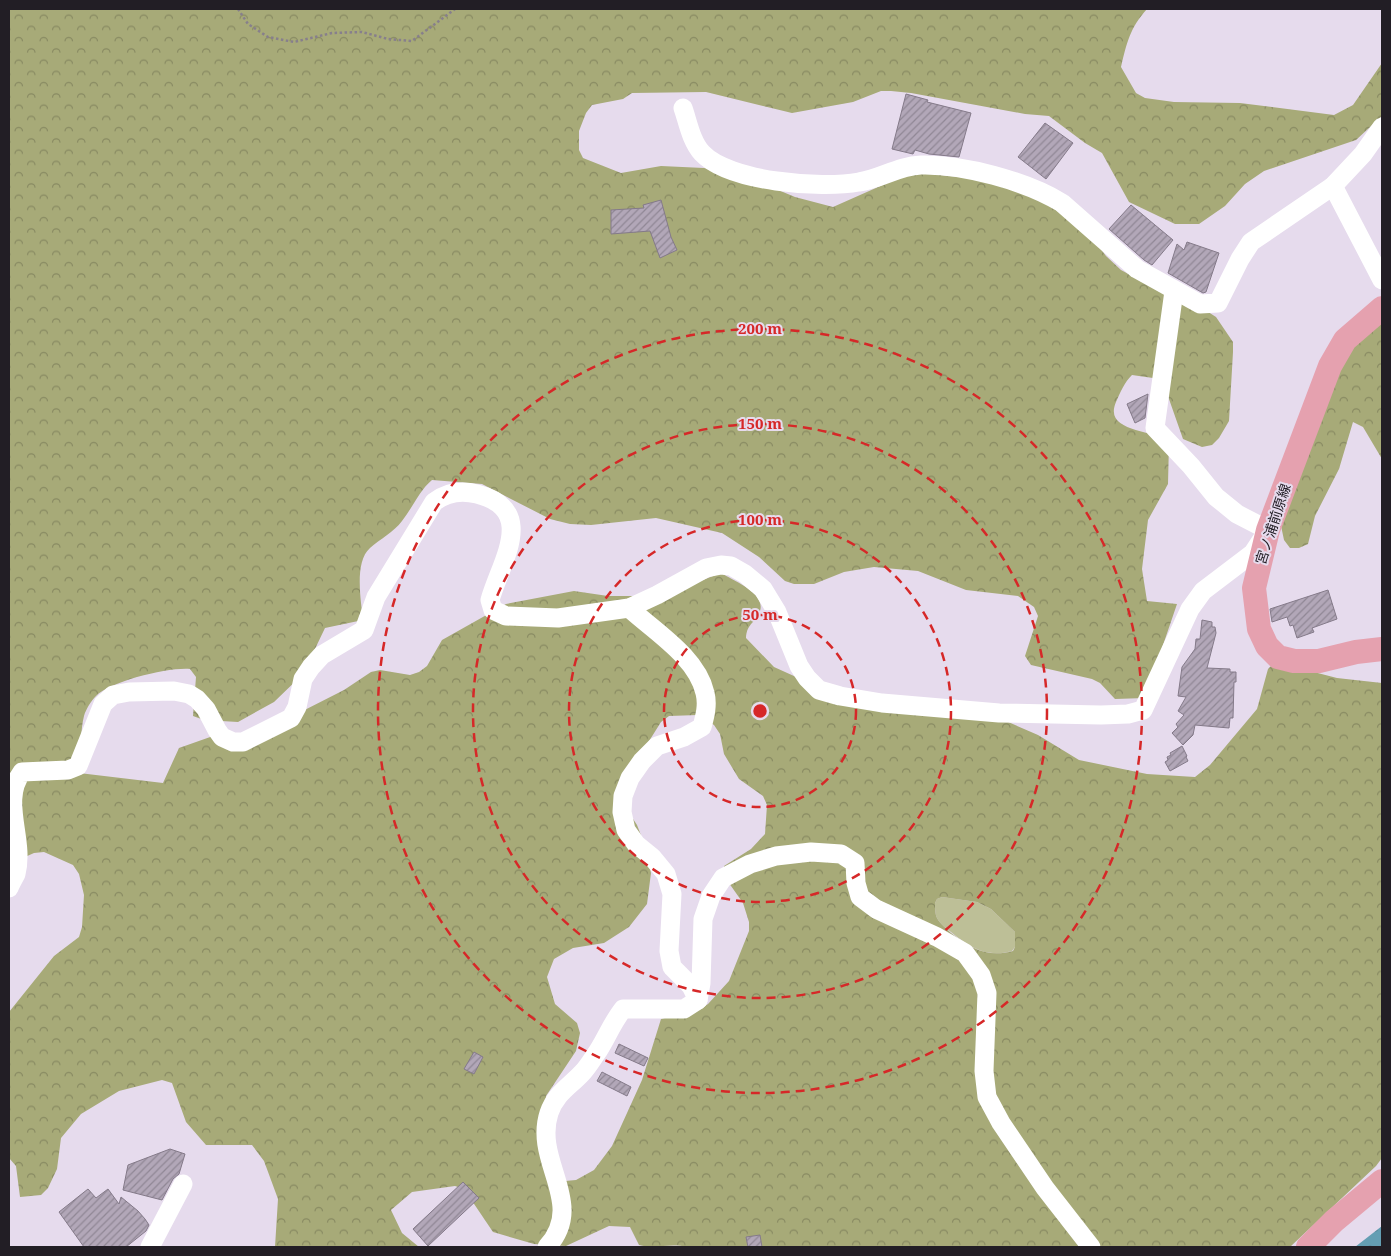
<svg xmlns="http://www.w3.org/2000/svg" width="1391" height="1256" font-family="'Noto Serif','Noto Sans JP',serif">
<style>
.green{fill:#bdbf97}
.forest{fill:url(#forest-crowns);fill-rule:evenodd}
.water{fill:url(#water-ripples)}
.building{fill:url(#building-hatch);stroke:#847a89}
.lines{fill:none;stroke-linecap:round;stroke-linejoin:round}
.path{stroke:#877f8c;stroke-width:2.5;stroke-dasharray:2.5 2.5;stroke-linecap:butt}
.minor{stroke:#fff;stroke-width:19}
.major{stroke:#e5a1af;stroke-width:24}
.ring{fill:none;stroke:#d62828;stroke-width:2.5;stroke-dasharray:9 6}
.labels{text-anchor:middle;stroke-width:4;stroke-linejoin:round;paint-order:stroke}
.street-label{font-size:14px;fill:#221e25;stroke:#e6dbed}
.centre{fill:#d62828;stroke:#e6dbed;stroke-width:2.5}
.ring-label{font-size:15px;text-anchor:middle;font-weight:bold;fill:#d62828;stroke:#e6dbed;stroke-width:4;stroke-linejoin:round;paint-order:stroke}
</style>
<defs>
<pattern id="forest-crowns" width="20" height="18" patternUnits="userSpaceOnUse" patternTransform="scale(1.25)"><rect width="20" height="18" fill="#a7aa78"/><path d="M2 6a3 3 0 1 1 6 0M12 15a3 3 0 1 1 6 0" fill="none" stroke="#888a62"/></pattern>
<pattern id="water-ripples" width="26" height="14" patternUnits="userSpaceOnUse" patternTransform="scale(1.25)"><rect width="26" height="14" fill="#649eb3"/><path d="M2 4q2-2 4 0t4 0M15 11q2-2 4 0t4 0" fill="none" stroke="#528091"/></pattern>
<pattern id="building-hatch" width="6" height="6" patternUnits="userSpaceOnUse" patternTransform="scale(1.25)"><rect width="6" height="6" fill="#b2a7b8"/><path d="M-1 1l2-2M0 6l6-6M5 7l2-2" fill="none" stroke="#908795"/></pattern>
</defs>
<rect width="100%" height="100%" fill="#e6dbed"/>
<path class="green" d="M942 897 977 902 991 909 1015 932V947L1012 951C987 958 970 948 951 932 947 929 940 924 937 918 935 914 935 907 935 903L937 899Z"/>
<g class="forest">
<path d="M9 9H1147C1130 28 1127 42 1121 67L1136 93 1145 98 1174 102 1240 103 1334 115 1353 105 1382 63V116L1356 140 1264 171 1245 184 1225 206 1199 224H1175L1129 202 1102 153 1085 143 1049 116 1025 114 911 93 891 91H881L853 102 792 113 706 92 632 93 623 99 592 105 586 113 579 131V150L583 158 621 173 661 166 704 168 745 176 795 197 833 207 912 172 1017 183 1089 233 1106 256 1121 270 1160 291 1191 301 1216 317 1233 342V352L1229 421 1219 438 1212 445 1202 447 1183 439 1163 382 1153 378 1132 375C1124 383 1121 391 1116 402 1103 433 1152 428 1169 443L1168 484 1148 520 1142 569 1147 601 1177 604 1145 698 1115 699 1100 683 1092 679 1031 665 1025 656 1038 616 1034 607 1018 596 966 590 918 571 874 567 844 572 814 584H794L785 581 759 557 722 533 656 518 591 525 570 524 550 519 482 484 432 480C419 491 413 507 402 521 394 532 380 539 370 548 354 562 361 601 363 620L325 628 303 674 274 702 238 722 204 720 193 716 196 677 190 669C169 667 111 681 96 696 91 701 86 709 84 716 80 731 81 757 79 773L163 783 179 748 213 736 241 737 279 723 344 690 371 672 380 670 410 675 419 672 427 666 442 640 506 604 574 591 608 596H661L721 573C734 581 771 595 758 615 752 625 747 625 746 638L774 667 836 695 990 714 1038 735 1079 760 1147 774 1195 777 1210 765 1257 709 1268 669 1275 662 1337 678 1382 683V1158L1376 1166 1290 1247H687C671 1243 655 1249 639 1245L630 1227 609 1226 566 1246 534 1244 493 1232 464 1189 455 1186 412 1192 391 1210 402 1233 419 1247H275L278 1199 264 1161 252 1145H206L186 1122 172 1083 162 1080 119 1091 81 1114 61 1138 57 1169 48 1188 41 1195 20 1197 16 1166 9 1158V1012L54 956 79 937 82 927 84 895 79 874 73 865 44 852 34 853 25 857 9 867ZM698 715 714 725 720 734 724 754 739 779 763 796 767 805 765 834 751 849 724 866V876L743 903 749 922V931L729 981 708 1004 700 1009 661 1019 642 1080 612 1146 594 1170 576 1180 565 1181 545 1157 546 1096 576 1051 580 1033 577 1023 555 1004 547 977 554 959 573 948 604 943 629 927 647 904 651 873 644 843 637 825 622 802 619 789 661 722 669 716ZM942 897 977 902 991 909 1015 932V947L1013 951C987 958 970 948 951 933 947 929 940 924 937 918 935 914 935 907 935 903L937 899Z"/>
<path d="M1382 305V459L1363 427 1353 422 1339 469 1315 516 1308 544 1299 548H1290L1284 540 1280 521 1331 367Z"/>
</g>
<path class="water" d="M1382 1226V1247H1355Z"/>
<g class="building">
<path d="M906 94 928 100 927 102 971 113 959 157 929 154 915 150 913 154 892 149Z"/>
<path d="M1045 123 1073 143 1046 179 1018 157Z"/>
<path d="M661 200 671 237 677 250 660 258 650 231 611 234V210L644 208 643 205Z"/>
<path d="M1131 205 1173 240 1152 265 1144 260 1109 229Z"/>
<path d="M1187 242 1219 253 1206 292 1203 293 1168 273 1177 244 1184 250Z"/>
<path d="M1148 394 1145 418 1135 423 1127 404Z"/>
<path d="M1328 590 1337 619 1312 628 1314 632 1297 638 1293 625 1290 626 1287 617 1272 622 1270 609Z"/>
<path d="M1202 620 1212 622V627H1215L1216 633 1207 668 1230 669V672H1236V682H1234L1233 718H1230L1229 728 1195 725 1193 735 1183 745 1172 733 1178 727 1176 724 1184 715 1178 711 1186 697 1178 696 1182 667 1195 649 1196 639H1200Z"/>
<path d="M1182 746 1187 756 1186 757 1188 761 1170 771 1165 762 1168 760 1167 757 1171 755 1170 753Z"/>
<path d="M619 1044 648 1058 644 1066 615 1053Z"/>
<path d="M474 1052 483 1057 474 1074 464 1069Z"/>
<path d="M602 1072 631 1087 627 1096 597 1081Z"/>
<path d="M170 1149 185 1154 179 1174 173 1179 162 1200 123 1190 128 1165Z"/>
<path d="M463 1182 479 1198 428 1246 413 1229Z"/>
<path d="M88 1189 96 1198 108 1189 119 1204 121 1197 138 1211 145 1219 149 1225 146 1231 126 1247H84L59 1212Z"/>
<path d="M760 1235 762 1247H748L746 1237Z"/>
</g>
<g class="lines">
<path class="path" d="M238 9 248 24 268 37 294 42 332 33 362 32 388 39 412 41 455 9"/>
<g class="minor">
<path d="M683 108C688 122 691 141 702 153 729 182 821 189 859 182 880 179 898 166 921 165 963 164 1026 181 1062 203L1137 269 1200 304 1218 303 1240 259 1251 242 1333 186 1363 154 1382 127"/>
<path d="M1333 186 1382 280"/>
<path d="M629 608C654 631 697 657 705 693 708 705 705 716 702 727L684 737 657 746 642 761 630 778 623 796 622 812 626 830 636 844 652 857 666 874 672 894 669 951 672 967 691 986 698 1000"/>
<path d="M9 888C11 883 14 878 16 874 25 839 0 801 22 772L68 770 78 766 103 704 113 695 129 692 174 691 189 694 197 699 206 709 217 730 222 737 233 742H243L291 718 297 707 303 679 311 667 322 655 364 630 376 597 434 502C447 492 461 490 477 494 538 510 501 561 490 600L493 610 506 616 558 618 629 608 657 595 706 568 721 565 731 566 745 574 763 589 777 612 799 666 807 678 819 690 840 696 882 703 999 713 1101 715 1128 714 1143 710 1190 609 1203 591 1253 553 1268 530 1237 514 1216 497 1191 466 1155 428 1174 291"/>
<path d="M150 1247 183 1184"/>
<path d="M547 1247C587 1203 533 1162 549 1113 556 1093 569 1087 582 1073 588 1067 593 1058 598 1051 607 1037 612 1023 623 1009H684L698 1000 701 983 703 919 711 896 723 878 750 864 776 856 811 852 841 854 855 863 856 883 860 897 876 909 937 937 965 953 981 975 987 993 984 1071 987 1097 1001 1123 1045 1188 1091 1247"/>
</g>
<g class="major">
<path d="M1382 308 1345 340 1330 366 1268 530 1254 588 1259 629 1267 646 1278 657 1294 661H1319L1356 652 1382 649"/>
<path d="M1308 1247 1334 1221 1382 1181"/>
</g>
</g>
<g class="ring">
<circle cx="760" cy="711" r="96"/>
<circle cx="760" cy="711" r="191"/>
<circle cx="760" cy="711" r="287"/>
<circle cx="760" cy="711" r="382"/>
</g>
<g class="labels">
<g class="street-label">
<text transform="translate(1273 524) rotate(-72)" y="5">宮ノ浦前原線</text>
</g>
</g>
<circle cx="760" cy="711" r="8" class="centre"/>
<g class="ring-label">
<text x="760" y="334">200 m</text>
<text x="760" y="429">150 m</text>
<text x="760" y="525">100 m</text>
<text x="760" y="620">50 m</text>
</g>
<rect width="1391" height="1256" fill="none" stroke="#221e25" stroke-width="20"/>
</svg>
